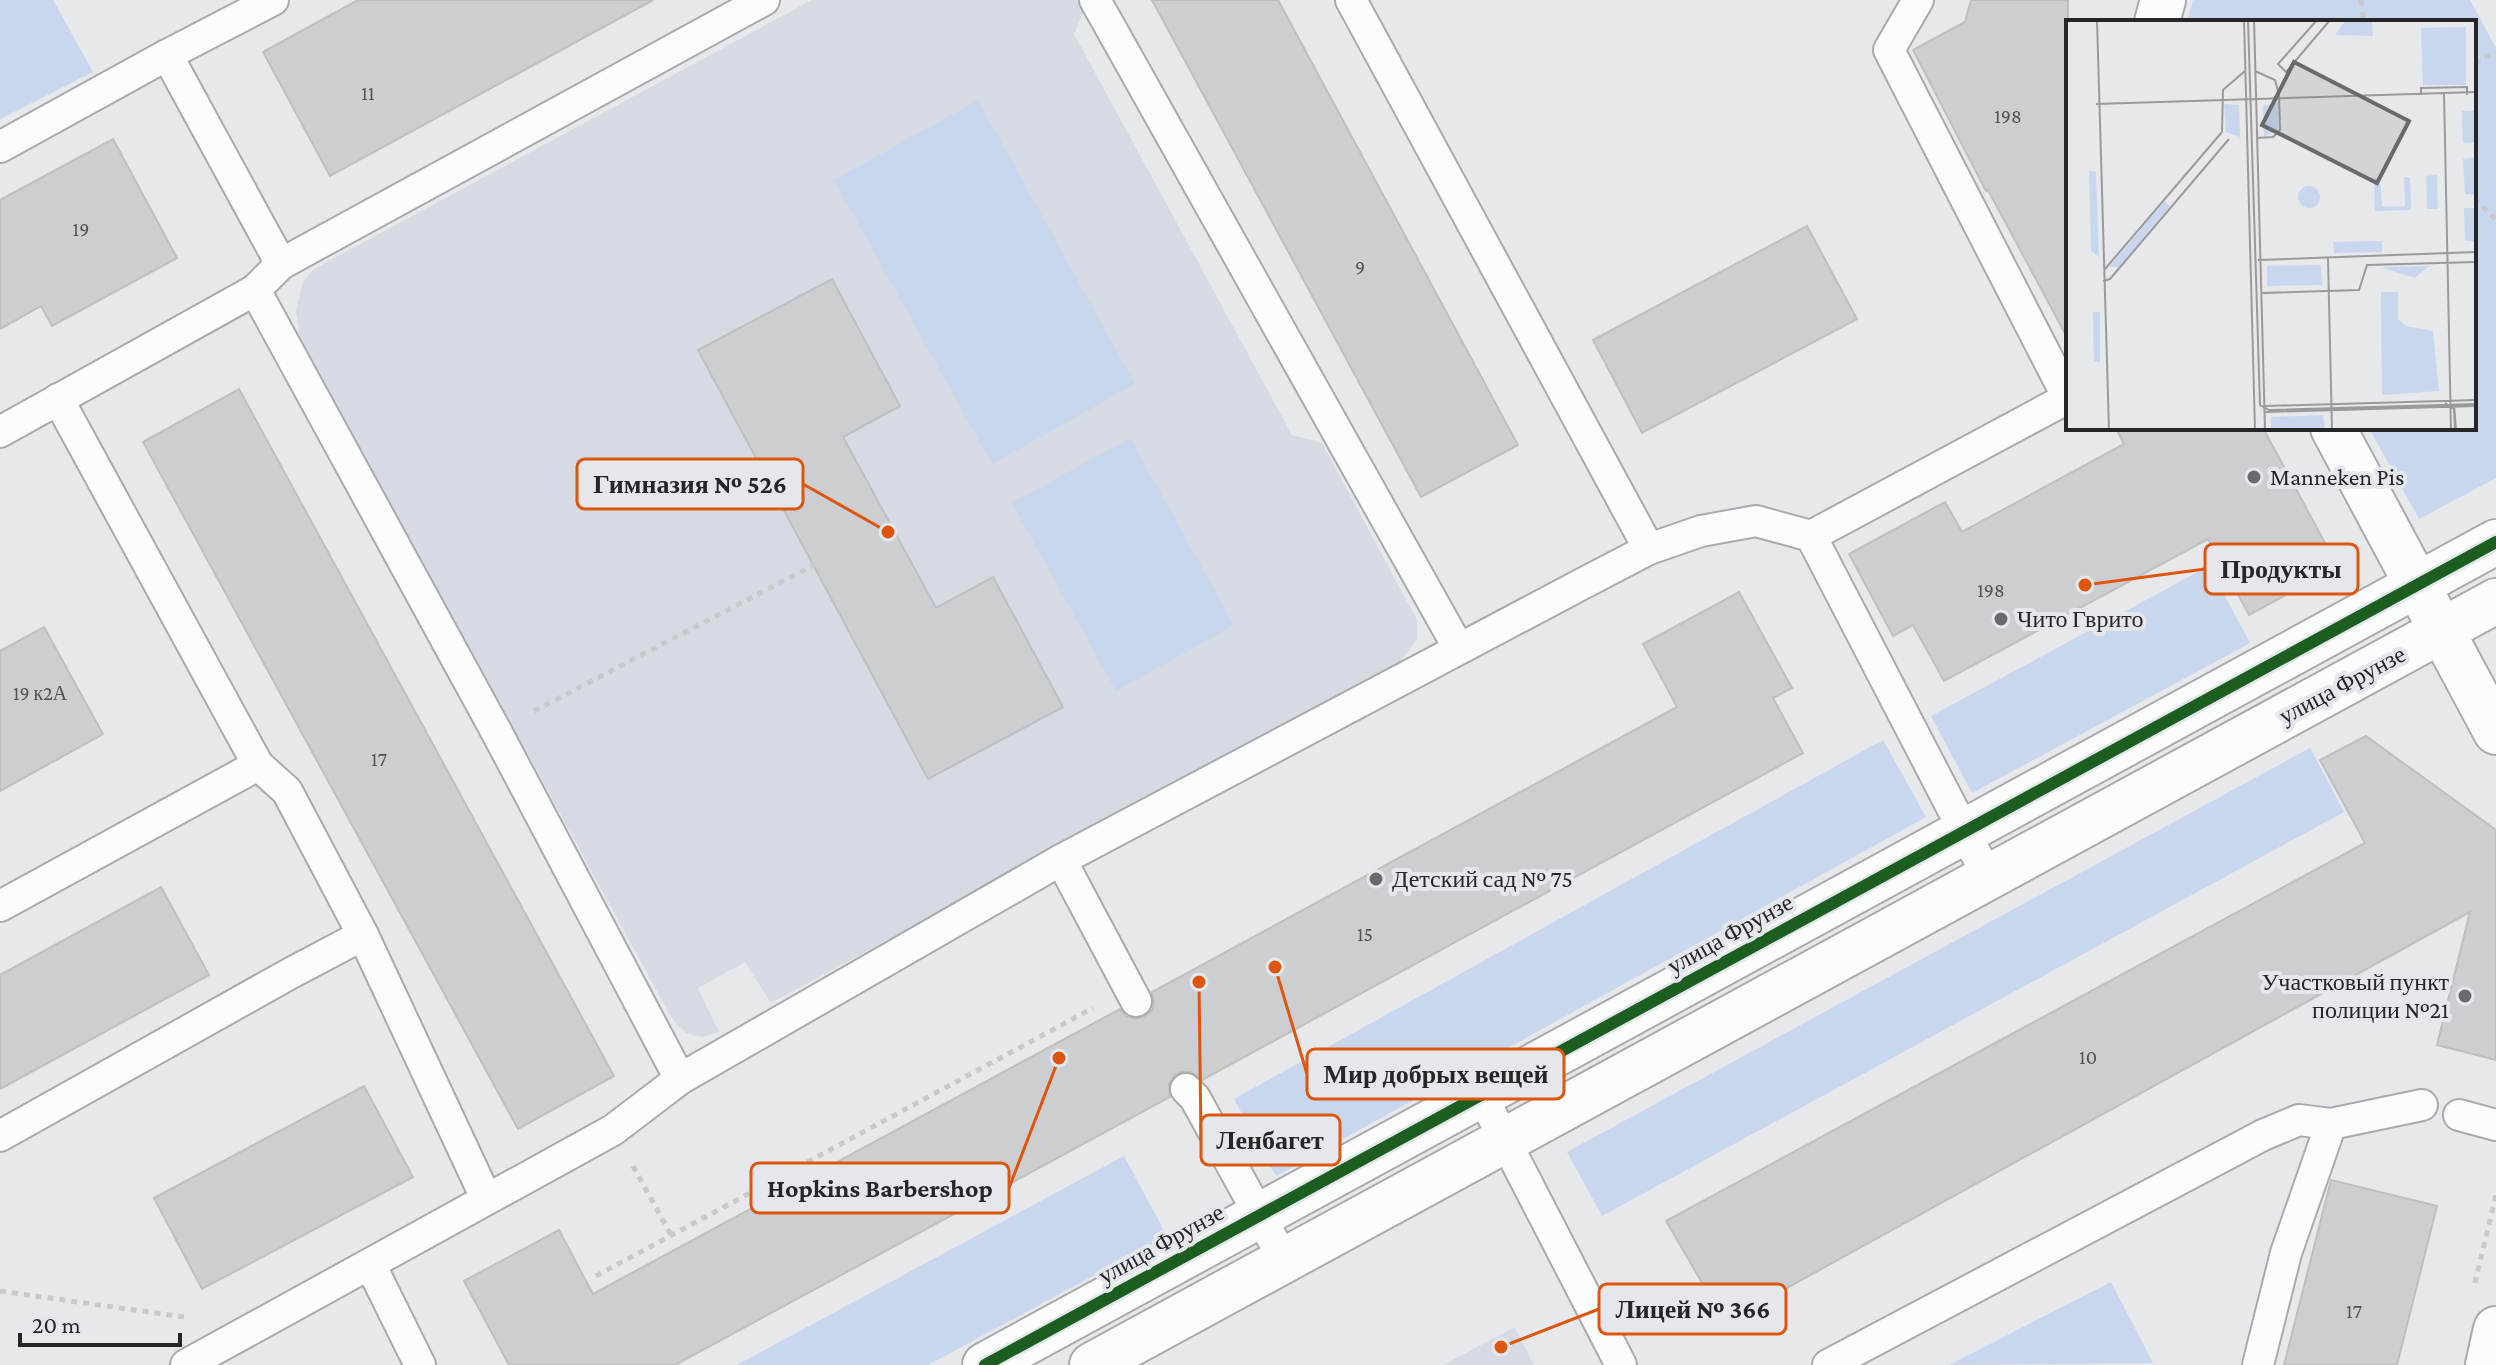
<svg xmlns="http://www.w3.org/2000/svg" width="2496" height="1365" font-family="'Crimson Pro',serif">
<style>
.built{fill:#d6dae2}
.green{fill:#c8d6ee}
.building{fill:#cdced1;stroke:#bdbfc1;stroke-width:2}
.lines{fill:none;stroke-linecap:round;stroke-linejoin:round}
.lane-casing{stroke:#a9aaac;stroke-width:34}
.street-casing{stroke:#a9aaac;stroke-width:48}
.secondary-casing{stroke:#a9aaac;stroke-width:48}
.path{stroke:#c8c9ca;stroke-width:5;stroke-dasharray:6 6;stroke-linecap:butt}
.lane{stroke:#fbfcfc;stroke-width:30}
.street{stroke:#fbfcfc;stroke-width:44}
.secondary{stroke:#fbfcfc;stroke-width:44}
.cycleway-casing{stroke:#e4e8ed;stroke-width:17}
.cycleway{stroke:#1b5e20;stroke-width:12}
.poi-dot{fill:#686a6c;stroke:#e4e8ed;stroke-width:3}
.labels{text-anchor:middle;stroke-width:8;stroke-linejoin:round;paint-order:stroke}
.number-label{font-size:20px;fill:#505254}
.poi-label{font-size:24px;fill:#242628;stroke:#e4e8ed;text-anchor:start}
.street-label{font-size:24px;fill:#242628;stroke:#e4e8ed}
.inset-road{fill:none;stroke:#989a9d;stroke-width:2}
.view{fill:#686a6c;fill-opacity:0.15;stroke:#686a6c;stroke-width:4}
.inset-edge{fill:none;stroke:#242628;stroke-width:4}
.leader{fill:none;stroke:#de560d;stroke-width:3}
.callout-dot{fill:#de560d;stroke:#e4e8ed;stroke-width:3}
.callout{fill:#e4e8ed;stroke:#de560d;stroke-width:3}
.callout-label{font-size:26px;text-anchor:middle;font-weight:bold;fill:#242628}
</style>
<rect width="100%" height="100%" fill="#e6e8eb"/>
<g class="built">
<path d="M812 0H1078L1084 11 1074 34 1292 435 1322 443 1417 620V639L1400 662 771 1003 745 962 698 988 719 1032 702 1037 686 1033 675 1022 664 1004 300 337 296 311 303 282 314 269Z"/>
<path d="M1514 1327 1534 1365H1443L1513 1328Z"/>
</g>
<g class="green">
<path d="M0 0H53L93 72 0 119Z"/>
<path d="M2193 0H2470L2496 48V478L2419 519 2369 428H2474V22H2187Z"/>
<path d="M978 100 1135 384 992 464 834 180Z"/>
<path d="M1130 438 1234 625 1116 691 1012 503Z"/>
<path d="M2209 566 2250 643 1972 793 1931 716Z"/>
<path d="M1883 740 1926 817 1276 1176 1234 1099Z"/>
<path d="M2310 748 2344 812 1602 1216 1567 1152Z"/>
<path d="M1124 1156 1167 1236 928 1365H737Z"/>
<path d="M2111 1282 2153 1363 1949 1365Z"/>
</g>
<g class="building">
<path d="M358 0H653L330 176 263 52Z"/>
<path d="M1152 0H1278L1518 445 1421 497Z"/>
<path d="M1971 0H2068V339L1988 190 1986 191 1913 50 1965 22Z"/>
<path d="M113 139 177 258 52 326 41 306 0 329V200Z"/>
<path d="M1807 226 1857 319 1642 433 1593 340Z"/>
<path d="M832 279 900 406 843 437 936 608 993 577 1063 707 928 779 698 350Z"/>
<path d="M239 389 614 1076 518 1129 143 442Z"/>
<path d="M2116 428H2263L2338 567 2249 615 2208 539 1944 681 1913 625 1893 636 1849 554 1945 502 1962 532 2124 444Z"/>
<path d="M1739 592 1792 688 1773 698 1803 753 1202 1080 1191 1072H1181L1174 1076 1169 1084 1170 1097 675 1365H509L464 1281 559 1230 593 1294 1120 1009 1126 1016 1135 1019 1145 1016 1152 1010 1154 1002 1152 992 1677 707 1643 644Z"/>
<path d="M44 627 103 734 0 791V651Z"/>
<path d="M2366 736 2496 830V1060L2437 1045 2470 912 1725 1322 1666 1221 2365 843 2320 760Z"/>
<path d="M161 887 209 975 0 1089V975Z"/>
<path d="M364 1086 413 1177 202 1289 154 1198Z"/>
<path d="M2331 1180 2437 1206 2397 1365H2284Z"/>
</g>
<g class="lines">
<g class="lane-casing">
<g id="lane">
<path d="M1095 0 1458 647"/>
<path d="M1351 0 1649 549"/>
<path d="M167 55 281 264"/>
<path d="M0 147 167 55 273 0"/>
<path d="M255 290 496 731 680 1079"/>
<path d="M58 399 258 765 287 791 363 935 486 1198"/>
<path d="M0 432 255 290 281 264 764 0"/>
<path d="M1811 536 2068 398 1889 50 1918 0"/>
<path d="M1061 860 1136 1001"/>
<path d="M0 906 258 765"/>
<path d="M1186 1089 1195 1098 1284 1260"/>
<path d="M1481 1094 1621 1365"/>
<path d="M2459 1115 2496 1125"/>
<path d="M0 1136 291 973 363 935"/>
<path d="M370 1264 420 1365"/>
<path d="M186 1365 613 1130 680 1079 1061 860 1580 585 1649 549 1701 531 1756 521 1811 536 1988 877"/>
<path d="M1828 1365 2263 1135 2299 1120 2331 1124 2422 1105"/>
<path d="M2258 1365 2286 1253 2331 1124"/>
</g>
</g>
<g class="street-casing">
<g id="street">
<path d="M2157 22 2163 0"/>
<path d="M2333 428 2496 732"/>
<path d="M2488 1365 2496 1329"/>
</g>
</g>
<g class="secondary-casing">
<g id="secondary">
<path d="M985 1365 2496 542"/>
<path d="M1092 1365 2496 601"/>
</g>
</g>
<g class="path">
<path d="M2361 0 2364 22"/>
<path d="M2474 63 2496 51"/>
<path d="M2474 198 2496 220"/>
<path d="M534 711 814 565"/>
<path d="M633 1166 671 1235"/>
<path d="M596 1276 1093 1008"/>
<path d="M2475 1283 2496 1195"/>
<path d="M0 1291 184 1317"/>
</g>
<use href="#lane" class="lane"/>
<use href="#street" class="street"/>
<use href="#secondary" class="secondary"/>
<g class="cycleway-casing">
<path id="cycleway" d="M985 1365 2496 542"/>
</g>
<use href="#cycleway" class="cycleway"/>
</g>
<g class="poi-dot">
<circle cx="2254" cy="477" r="8"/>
<circle cx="2001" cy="619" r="8"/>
<circle cx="1376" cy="879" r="8"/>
<circle cx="2465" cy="996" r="8"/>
</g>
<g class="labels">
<g class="number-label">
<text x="368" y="100">11</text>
<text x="2008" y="123">198</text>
<text x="81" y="236">19</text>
<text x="1360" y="274">9</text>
<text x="1991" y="597">198</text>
<text x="40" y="700">19 к2А</text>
<text x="379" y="766">17</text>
<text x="1365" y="941">15</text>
<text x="2088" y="1064">10</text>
<text x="2354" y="1318">17</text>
</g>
<g class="poi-label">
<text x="2270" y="485">Manneken Pis</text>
<text x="2017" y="627">Чито Гврито</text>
<text x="1392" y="887">Детский сад № 75</text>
<text x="2449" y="990" text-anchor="end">Участковый пункт<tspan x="2449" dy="28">полиции №21</tspan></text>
</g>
<g class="street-label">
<text transform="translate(2342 685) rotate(-28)" y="8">улица Фрунзе</text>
<text transform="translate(1730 934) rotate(-29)" y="8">улица Фрунзе</text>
<text transform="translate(1161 1244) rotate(-29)" y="8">улица Фрунзе</text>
</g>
</g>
<g transform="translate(2066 20)">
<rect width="410" height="410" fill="#e6e8eb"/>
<path d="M280 0H306L307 16 269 15ZM400 7V65H357L355 8ZM212 83V109L198 117 197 85ZM158 84 173 85 174 117 160 112ZM396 91H410V123H397ZM410 137V175L399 174 397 139ZM23 151 30 152 33 237 25 231ZM371 155 372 189H361L360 156ZM338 157H344L345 190 309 191 308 158H314L316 187 339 186ZM232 177a11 11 0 1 1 22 0a11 11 0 1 1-22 0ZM99 181 104 186 53 247H43ZM398 188H410V221H399ZM316 221V232L268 233 267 222ZM255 245 256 265 201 266V246ZM363 246 349 258 317 248 318 247ZM315 272H332V299L340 306 367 311 373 371 316 375ZM27 292H34V342H28ZM257 395 259 410H205V397Z" fill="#c8d6ee"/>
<path class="inset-road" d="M31 0 43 410M178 0 189 410M182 0 194 385 203 390 410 384M188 0 199 410M251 0 212 44 220 52 264 0M189 51 209 60 213 75 214 110 207 117 191 118M378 73 385 410M355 75V68L401 67V75M30 84 410 72M156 112 157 70 179 51M262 238 266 410M192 240 410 232M39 249 156 112M37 261 44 259 163 119M196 273 293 270 301 245 410 242M379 383 388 389 389 410M388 384 390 410M199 386 410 380M199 392 410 386"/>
<path class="view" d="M228 42 343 101 311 163 196 105Z"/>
<rect width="410" height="410" class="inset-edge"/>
</g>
<path class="leader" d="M888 532L803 484M2085 585L2205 569M1275 967L1307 1074M1199 982L1201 1140M1059 1058L1009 1188M1501 1347L1599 1309"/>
<g class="callout-dot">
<circle cx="888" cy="532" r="8"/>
<circle cx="2085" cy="585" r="8"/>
<circle cx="1275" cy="967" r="8"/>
<circle cx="1199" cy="982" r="8"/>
<circle cx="1059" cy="1058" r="8"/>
<circle cx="1501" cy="1347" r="8"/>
</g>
<g class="callout">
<rect x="577" y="459" width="226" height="50" rx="8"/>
<rect x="2205" y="544" width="153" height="50" rx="8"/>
<rect x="1307" y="1049" width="257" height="50" rx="8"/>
<rect x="1201" y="1115" width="139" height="50" rx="8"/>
<rect x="751" y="1163" width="258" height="50" rx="8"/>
<rect x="1599" y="1284" width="187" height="50" rx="8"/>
</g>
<g class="callout-label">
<text x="690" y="493">Гимназия № 526</text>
<text x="2281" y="578">Продукты</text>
<text x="1436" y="1083">Мир добрых вещей</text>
<text x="1270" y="1149">Ленбагет</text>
<text x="880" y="1197">Hopkins Barbershop</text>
<text x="1693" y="1318">Лицей № 366</text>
</g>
<path d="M20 1333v12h160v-12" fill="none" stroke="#242628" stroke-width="4"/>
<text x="32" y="1333" font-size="24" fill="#242628" stroke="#e4e8ed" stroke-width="6" paint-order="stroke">20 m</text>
</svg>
